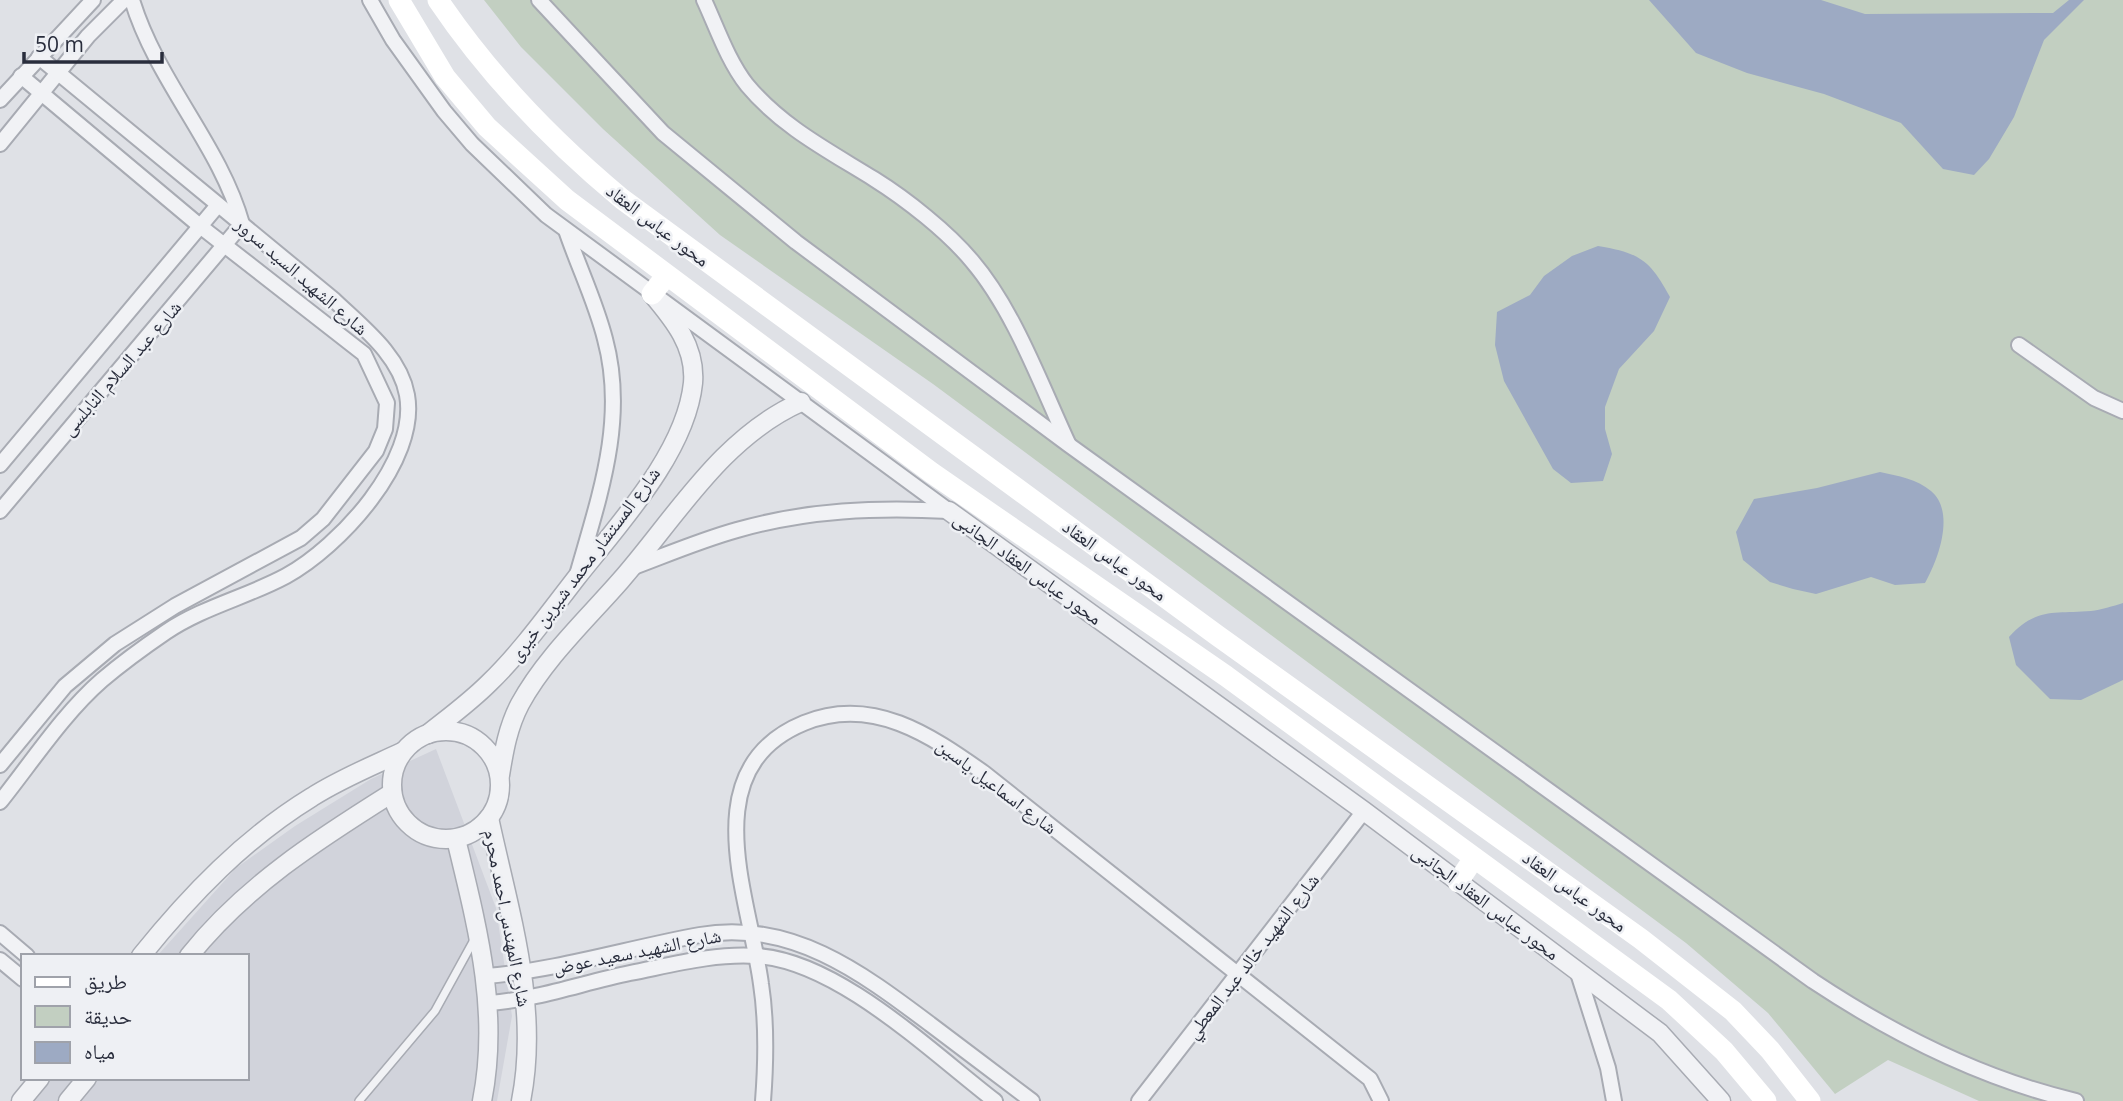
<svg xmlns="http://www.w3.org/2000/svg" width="2123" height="1101" font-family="'Open Sans','Noto Naskh Arabic',sans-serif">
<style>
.built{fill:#d1d3db}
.green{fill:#c2cfc1}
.water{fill:#9daac3}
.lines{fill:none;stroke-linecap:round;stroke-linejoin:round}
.service-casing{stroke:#a8abb3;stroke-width:10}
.minor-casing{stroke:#a8abb3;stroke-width:18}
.tertiary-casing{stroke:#a8abb3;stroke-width:21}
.service{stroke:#f1f2f5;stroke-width:7}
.minor{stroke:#f1f2f5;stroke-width:14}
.tertiary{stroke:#f1f2f5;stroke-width:18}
.secondary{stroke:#fff;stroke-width:21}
.labels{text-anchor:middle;stroke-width:5;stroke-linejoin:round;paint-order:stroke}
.street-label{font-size:19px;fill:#292d3c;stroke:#eef0f4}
</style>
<rect width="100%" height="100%" fill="#dfe1e6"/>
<path class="built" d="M436 749 496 908 512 1016 497 1101H33L51 1078H247V956H157L236 868 295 826 371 779Z"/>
<path class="green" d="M484 0H2123V1101H1979L1888 1060 1835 1094 1768 1013 1686 943 933 384 720 235 603 129 521 47Z"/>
<g class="water">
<path d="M1649 0H1821L1865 14 2053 13 2069 0H2084L2044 40 2014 117 1989 159 1974 175 1943 169 1901 123 1824 94 1747 73 1696 53Z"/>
<path d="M1598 246C1640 253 1650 260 1670 297L1654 331 1619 369 1605 407V429L1612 454 1603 481 1571 483 1553 469 1504 381 1495 345 1497 312 1530 295 1544 276 1572 256Z"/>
<path d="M1880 472C1898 476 1917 479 1931 491 1956 512 1938 560 1925 583L1895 585 1871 577 1816 594 1793 589 1770 582 1743 560 1736 532 1754 499 1817 488Z"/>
<path d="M2123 603V680L2081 700 2050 699 2016 665 2009 637C2036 607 2055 614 2091 611 2101 610 2113 606 2123 603Z"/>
</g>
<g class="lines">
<g class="service-casing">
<path id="service" d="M359 1101 435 1011 474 940"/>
</g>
<g class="minor-casing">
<g id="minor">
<path d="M370 0 393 40 444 111 472 144 546 215 949 511"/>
<path d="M539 0 663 133 796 242 1069 445 1813 981C1893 1034 1982 1079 2076 1101"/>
<path d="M704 0C717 28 728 61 747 85 782 127 829 151 874 179 906 199 948 232 972 261 1014 310 1041 385 1068 443"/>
<path d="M0 100 93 0"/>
<path d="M0 144 88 36 124 0"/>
<path d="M567 233C579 268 596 303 605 339 627 420 599 497 577 575"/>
<path d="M2019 345 2094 398 2123 411"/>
<path d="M0 465 218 205"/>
<path d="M0 511 242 224C220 145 157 82 132 0"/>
<path d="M631 568C666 555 701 540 737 530 807 510 877 507 949 511"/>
<path d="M0 765 65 686 115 644 175 606 301 538 323 519 376 451 385 429 387 403 364 354 200 226 21 76"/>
<path d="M0 802C32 762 63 714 102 680 122 663 144 647 166 632 203 607 247 597 286 576 339 547 419 461 407 395 400 355 361 326 334 300L39 57"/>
<path d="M0 933 27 956"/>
<path d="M0 960 23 979"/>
<path d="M1577 970 1608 1068 1614 1101"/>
<path d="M486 976C559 970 628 948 700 935 791 919 862 973 930 1024 964 1050 998 1075 1032 1101"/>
<path d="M490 1003C539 999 582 983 630 973 671 965 714 953 757 956 838 961 931 1052 995 1101"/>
<path d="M763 1101C766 1062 767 1023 761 984 750 899 692 769 804 723 872 695 930 735 984 773L1370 1079 1381 1101"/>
<path d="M1139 1101 1364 811"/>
</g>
</g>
<g class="tertiary-casing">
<g id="tertiary">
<path d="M949 511 1364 811 1660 1033 1721 1101"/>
<circle cx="446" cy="785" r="54"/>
<path d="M428 734C448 718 470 702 489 683 522 651 549 613 577 577 619 524 686 452 693 383 696 347 674 320 652 294"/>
<path d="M500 775C504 750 508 727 520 704 545 658 587 619 621 580 676 517 722 437 801 402"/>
<path d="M489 818C509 911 540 1006 521 1101"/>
<path d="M456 839C477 926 500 1011 482 1101"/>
<path d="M141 956C190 895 245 838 312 797 340 779 372 766 402 752"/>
<path d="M189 956C245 886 317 840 392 793"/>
<path d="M21 1101 40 1078"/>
<path d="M68 1101 87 1078"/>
</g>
</g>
<use href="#service" class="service"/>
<use href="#minor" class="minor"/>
<use href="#tertiary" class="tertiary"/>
<g class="secondary">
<path d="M399 0 445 77 487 127 567 200 932 473 1226 676 1669 1000 1724 1051 1766 1101"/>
<path d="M438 0C490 77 551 140 622 199L1218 636 1641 939 1733 1011 1770 1050 1810 1101"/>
<path d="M652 294 666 276"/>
<path d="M1458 882 1474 858"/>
</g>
</g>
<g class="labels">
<g class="street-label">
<text transform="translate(658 225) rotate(37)" y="7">محور عباس العقاد</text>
<text transform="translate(302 276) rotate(41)" y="7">شارع الشهيد السيد سرور</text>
<text transform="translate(121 368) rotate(-49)" y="7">شارع عبد السلام النابلسى</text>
<text transform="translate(1115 560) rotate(36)" y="7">محور عباس العقاد</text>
<text transform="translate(584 564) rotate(-53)" y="7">شارع المستشار محمد شيرين خيرى</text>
<text transform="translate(1028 568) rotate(36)" y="7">محور عباس العقاد الجانبى</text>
<text transform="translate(997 786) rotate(37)" y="7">شارع اسماعيل ياسين</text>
<text transform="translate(1575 891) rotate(36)" y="7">محور عباس العقاد</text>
<text transform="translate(1486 902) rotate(37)" y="7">محور عباس العقاد الجانبى</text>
<text transform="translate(508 918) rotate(79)" y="7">شارع المهندس احمد محرم</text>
<text transform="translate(637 951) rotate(-11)" y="7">شارع الشهيد سعيد عوض</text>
<text transform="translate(1252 956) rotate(-52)" y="7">شارع الشهيد خالد عبد المعطي</text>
</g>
</g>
<rect x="21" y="954" width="228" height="126" fill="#eef0f4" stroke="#9fa2aa" stroke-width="2"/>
<rect x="35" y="977" width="35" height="10" fill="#ffffff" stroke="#9fa2aa" stroke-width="2"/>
<text x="84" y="989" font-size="21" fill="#292d3c">طريق</text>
<rect x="35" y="1006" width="35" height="21" fill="#c2cfc1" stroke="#9fa2aa" stroke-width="2"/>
<text x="84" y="1024" font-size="21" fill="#292d3c">حديقة</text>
<rect x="35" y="1042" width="35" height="21" fill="#9daac3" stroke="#9fa2aa" stroke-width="2"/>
<text x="84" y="1059" font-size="21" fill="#292d3c">مياه</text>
<path d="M24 52v10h138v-10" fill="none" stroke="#292d3c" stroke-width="3.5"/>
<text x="35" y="52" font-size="21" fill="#292d3c" stroke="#eef0f4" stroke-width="5" paint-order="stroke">50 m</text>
</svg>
